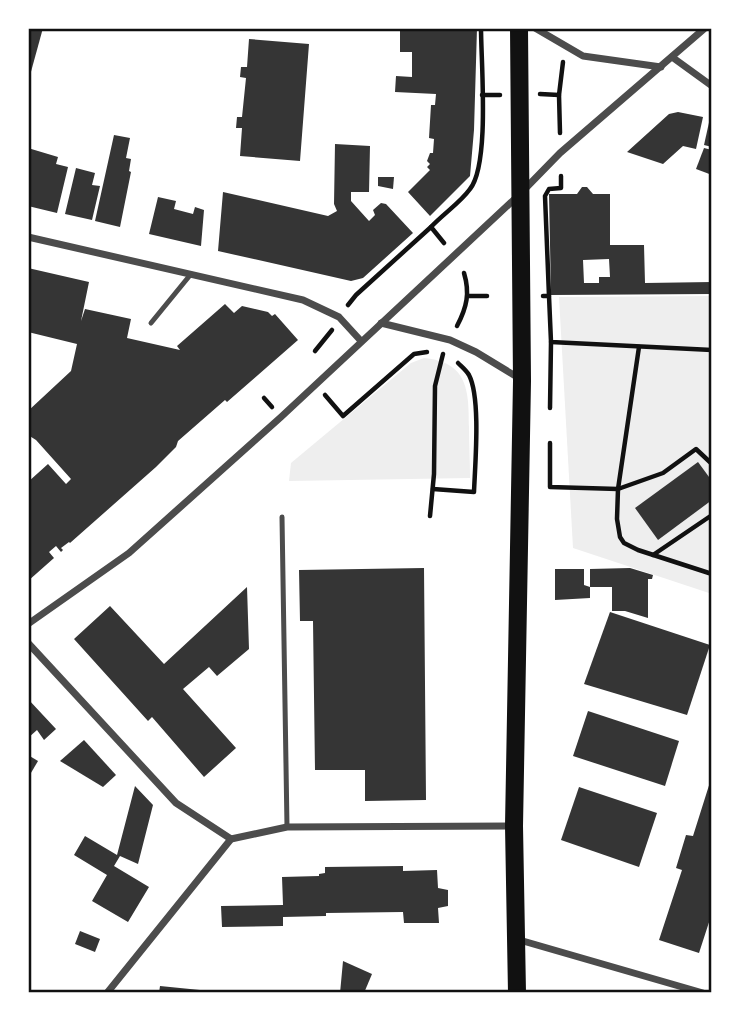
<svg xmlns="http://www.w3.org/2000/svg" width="740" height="1021" font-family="'IBM Plex Sans',sans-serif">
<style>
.green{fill:#eee}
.building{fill:#353535;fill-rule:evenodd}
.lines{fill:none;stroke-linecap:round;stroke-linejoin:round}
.path{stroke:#111;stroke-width:4.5}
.service{stroke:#4c4c4c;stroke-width:5}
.minor{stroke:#4c4c4c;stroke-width:7}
.primary{stroke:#111;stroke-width:18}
.neatline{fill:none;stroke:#111;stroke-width:2.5}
</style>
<rect width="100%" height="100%" fill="#fff"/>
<g class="green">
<path d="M712 296V594L573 548 559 297Z"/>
<path d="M424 358C468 362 469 391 469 427 469 444 470 461 470 478L289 481 291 463 411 363Z"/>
</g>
<g class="building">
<path d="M28 28H43L29 79H28Z"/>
<path d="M400 28H477L474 130 470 176 430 216 408 192 430 170 427 167 430 164 427 161 430 153H433L434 139 429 138 431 105H435L436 94 395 92 396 76 412 77V52H400Z"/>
<path d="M249 39 309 44 300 161 240 156 242 128H236L237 117H242L246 78 240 77 241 67H247Z"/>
<path d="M678 112 703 117 696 149 683 146 663 164 627 152 669 114Z"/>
<path d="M710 118 712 119V147L704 145Z"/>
<path d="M114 135 130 138 126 158 131 159 129 171 131 172 120 227 95 221Z"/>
<path d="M335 144 370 146 369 192H351V201L369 221 375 215 373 210 381 203 386 204 413 233 363 278 351 281 218 251 223 192 328 216 337 211 334 204Z"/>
<path d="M28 148 58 157 56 164 68 167 57 213 28 206Z"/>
<path d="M704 148 712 150V175L696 169Z"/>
<path d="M76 168 95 173 92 185 100 186 92 220 65 214Z"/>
<path d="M378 177H394L393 189 378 186Z"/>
<path d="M582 187H587L593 194H610V245H644L645 283 712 282V294L551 295 549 194H577ZM609 259 610 277H599V283H584L583 260Z"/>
<path d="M158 197 176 201 174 209 193 214 195 207 204 210 201 246 149 234Z"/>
<path d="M28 268 89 282 81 321 85 309 131 319 127 338 180 350 177 346 225 304 234 313 242 306 268 312 272 316 275 314 298 340 227 402 225 400 178 441 176 447 156 467 70 543 69 542 61 548 63 550 61 552 56 546 49 552 54 558 28 581V482L48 464 66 484 71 479 36 440 28 435V419L31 416 28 411 71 371 77 344 28 332Z"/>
<path d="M698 462 712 481V500L658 540 635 508Z"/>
<path d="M424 568 426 800 365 801V770H315L313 621H300L299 570Z"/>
<path d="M630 568 653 575 652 579H648V618L625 611H612V587H590V569Z"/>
<path d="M555 569H584V585L590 587V598L555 600Z"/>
<path d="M247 587 249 649 217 676 209 667 183 689 236 748 204 777 152 717 148 721 74 639 110 606 164 664Z"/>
<path d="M610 612 710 645 687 715 584 684Z"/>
<path d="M28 699 56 729 44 740 37 730 28 738Z"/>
<path d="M588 711 679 741 665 786 573 756Z"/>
<path d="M84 740 116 775 103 787 60 761Z"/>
<path d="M28 755 38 761 28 778Z"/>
<path d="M711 779 712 913 699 953 659 940 682 870 676 868 686 835 693 836Z"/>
<path d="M135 786 153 805 138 864 120 856 114 866 149 887 128 922 92 901 107 875 74 855 85 836 117 855Z"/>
<path d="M579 787 657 813 639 867 561 840Z"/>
<path d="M403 866V871L437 870 438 888 448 890V906L438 908 439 923H404L403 912 326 913V916L283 917V926L222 927 221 906 283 905 282 877 319 876V874L325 873V867Z"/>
<path d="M80 931 100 939 95 952 75 944Z"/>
<path d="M343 961 372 974 364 993H340Z"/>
<path d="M160 986 210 991V993H159Z"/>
</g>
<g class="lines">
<g class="path">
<path d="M540 94 559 95 563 62"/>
<path d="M482 95H500"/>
<path d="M559 95 560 133"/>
<path d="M431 227C443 214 460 203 470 189 490 164 481 63 481 28"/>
<path d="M468 296H487"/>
<path d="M543 296H549L551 342 712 350"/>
<path d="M549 296 545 196 549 189 561 188V176"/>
<path d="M348 305 356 295 431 227 444 243"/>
<path d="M457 326C467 307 470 293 464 273"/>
<path d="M639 347 618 489 617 519 620 537 624 543 638 550 712 574"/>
<path d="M315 351 332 330"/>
<path d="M325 395 343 416 414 354 427 352"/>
<path d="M264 398 272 407"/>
<path d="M550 408 551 342"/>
<path d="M550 443V487L618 489 663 473 696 449 712 464"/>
<path d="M433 489 474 492C475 465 481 398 469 375 466 370 462 367 458 363"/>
<path d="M430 516 434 474 435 386 443 354"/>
<path d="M653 555 712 515"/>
</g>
<g class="service">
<path d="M151 323 191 274"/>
<path d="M282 517 287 827"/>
</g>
<g class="minor">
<path d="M535 28 583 56 661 67"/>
<path d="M672 57 712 86"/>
<path d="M28 237 303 300 339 317 361 341"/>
<path d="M381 323 450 340 476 352 522 380"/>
<path d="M28 624 129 553 281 417 520 194 560 153 705 28"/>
<path d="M28 643 176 803 231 839"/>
<path d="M516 939 703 993"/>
<path d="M107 993 231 839 287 827 514 826"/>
</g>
<path class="primary" d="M517 993 514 826 522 381 519 28"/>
</g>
<rect width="740" height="1021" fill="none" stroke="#ffffff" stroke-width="60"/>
<rect x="30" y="30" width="680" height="961" class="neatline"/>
</svg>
